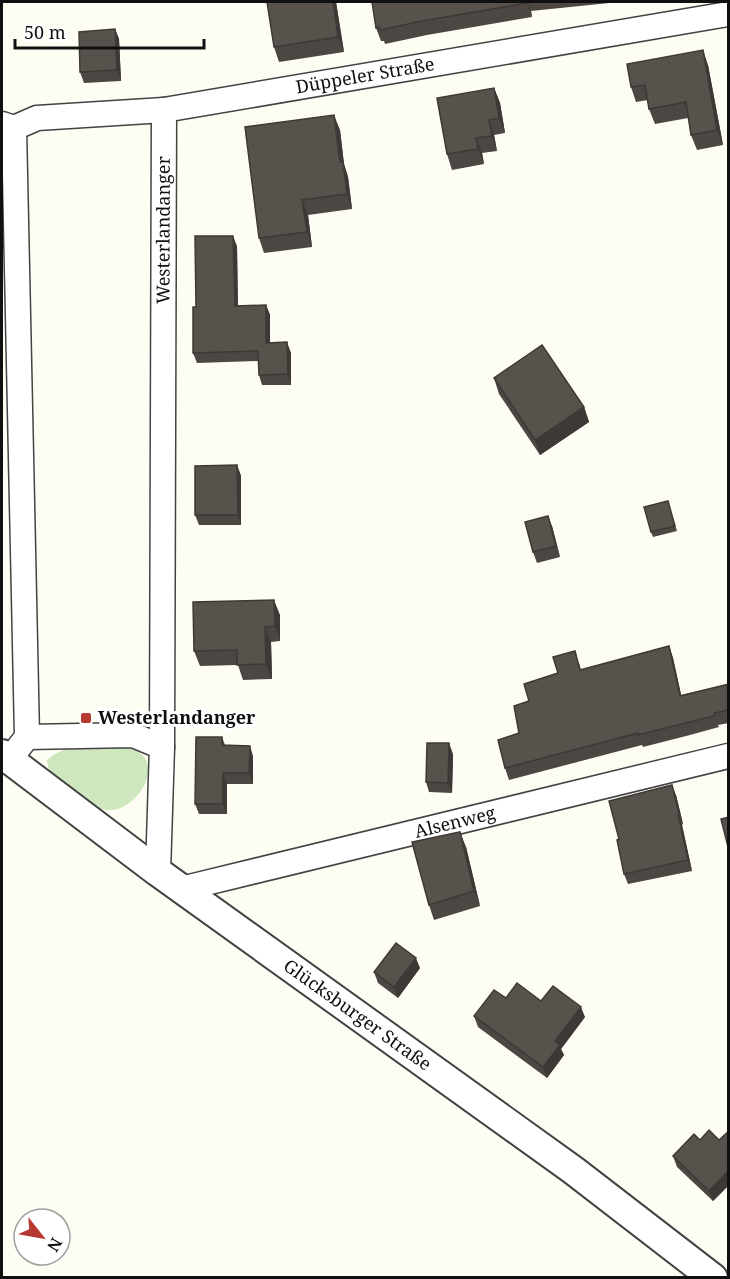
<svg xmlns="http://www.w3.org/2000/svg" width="730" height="1279" font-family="'Noto Serif',serif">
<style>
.green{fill:#cfe7bf}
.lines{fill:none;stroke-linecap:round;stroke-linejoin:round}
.minor-casing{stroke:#434343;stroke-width:27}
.tertiary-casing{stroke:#434343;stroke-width:32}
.minor{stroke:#fff;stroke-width:24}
.tertiary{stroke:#fff;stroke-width:28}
.wall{fill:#4c4742}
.shaded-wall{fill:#3e3936}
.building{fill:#58524d;stroke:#3e3936;stroke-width:1.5}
.poi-dot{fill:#b63932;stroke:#fff;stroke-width:2}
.labels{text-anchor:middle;stroke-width:6;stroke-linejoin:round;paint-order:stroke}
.street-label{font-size:18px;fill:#101010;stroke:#fff}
.poi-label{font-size:18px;font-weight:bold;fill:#101010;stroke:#fff;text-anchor:start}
</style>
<rect width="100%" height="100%" fill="#fefdf4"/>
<path class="green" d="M116 744C126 747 139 750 145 758 158 779 130 812 108 810 93 809 80 797 68 788 57 780 48 775 47 760L55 754 68 748Z"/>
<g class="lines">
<g class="minor-casing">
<g id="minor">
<path id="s1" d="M2 124 14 128 37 118 164 110 728 14"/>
<path d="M27 737 133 735 162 747"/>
<path d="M9 760 27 737 14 128"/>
<path id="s2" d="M158 872 162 747 164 110"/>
<path id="s3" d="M181 889 728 756"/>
</g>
</g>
<g class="tertiary-casing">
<g id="tertiary">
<path id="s4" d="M2 754 158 872 573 1170 713 1278"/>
</g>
</g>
<use href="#minor" class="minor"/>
<use href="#tertiary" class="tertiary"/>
</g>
<g class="wall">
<path d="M267 2H336L344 52 279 62 274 47Z"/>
<path d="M372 2H619L531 11 532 17 427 35 385 44 384 41H381L376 28Z"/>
<path d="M115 29 119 39 121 81 84 83 80 72Z"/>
<path d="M708 65 723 145 697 150 691 135 688 118 655 124 649 109 648 100 636 102 631 87Z"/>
<path d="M494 88 500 103 505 133 494 135 497 151 482 153 484 164 452 170 447 154Z"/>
<path d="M340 130 344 164 348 177 352 209 308 215 312 247 264 253 259 238Z"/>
<path d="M237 246 238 306 266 305 270 315V343L291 353V385H262L259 375 258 361 197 363 193 353 196 307Z"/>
<path d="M494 378 584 407 589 422 540 455 499 394Z"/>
<path d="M237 465 241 476V525H199L195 515Z"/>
<path d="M669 506 677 531 653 537 651 532Z"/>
<path d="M552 526 560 557 537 563 533 552Z"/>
<path d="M280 615V641L271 642 272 679 243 680 238 665 200 666 194 651Z"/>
<path d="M669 646 673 658 681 695 729 684V723L718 725 719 727 690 735 643 747 642 745 509 780 505 768 519 733 558 673 579 663 581 670Z"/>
<path d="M222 737 225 745 253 756V784H227V814H199L195 804Z"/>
<path d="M453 754 452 793 429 792 426 782Z"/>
<path d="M676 795 683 824 682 825 692 871 628 884 624 874 619 839Z"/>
<path d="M466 847 480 906 434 920 429 905Z"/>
<path d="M420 968 398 998 378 983 374 972Z"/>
<path d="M506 998 541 1001 585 1017 561 1049 564 1055 547 1078 478 1027 474 1016Z"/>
<path d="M729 1131V1185L713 1201 677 1167 673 1156 700 1140H719Z"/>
</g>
<g class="shaded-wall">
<path d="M333 2H336L344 52 338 37Z"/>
<path d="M527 2 531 11 532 17 527 3Z"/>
<path d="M115 29 119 39 121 81 117 70Z"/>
<path d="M703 50 708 65 723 145 717 130Z"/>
<path d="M494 88 500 103 505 133 499 118Z"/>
<path d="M334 115 340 130 344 164 348 177 352 209 347 194 340 162Z"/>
<path d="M489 120 494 135 497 151 492 136Z"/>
<path d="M476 138 482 153 484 164 478 149Z"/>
<path d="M302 200 308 215 312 247 307 232Z"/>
<path d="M233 236 237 246 238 316 235 306Z"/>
<path d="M266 305 270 315V353L266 343Z"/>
<path d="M287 342 291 353V385L288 374Z"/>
<path d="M584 407 589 422 540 455 535 440Z"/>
<path d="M237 465 241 476V525L238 515Z"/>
<path d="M548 516 552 526 560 557 556 546Z"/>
<path d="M274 600 280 615V641L275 626Z"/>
<path d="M265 627 271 642 272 679 266 664Z"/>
<path d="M669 646 673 658 684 708 680 696Z"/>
<path d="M449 743 453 754 452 793 448 783Z"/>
<path d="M250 746 253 756V784L249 773Z"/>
<path d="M223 773 227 784V814L223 804Z"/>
<path d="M672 785 676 795 683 824 679 814Z"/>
<path d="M678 814 682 825 692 871 688 860Z"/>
<path d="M460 832 466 847 480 906 474 891Z"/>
<path d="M416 958 420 968 398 998 394 987Z"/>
<path d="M581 1007 585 1017 561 1049 564 1055 547 1078 543 1067 555 1041Z"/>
<path d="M729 1170V1185L713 1201 709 1191Z"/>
</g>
<g class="building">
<path d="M267 2H333L338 37 274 47Z"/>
<path d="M372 2H527V3L422 21 380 30 379 27 376 28Z"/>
<path d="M115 29 117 70 80 72 79 32Z"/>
<path d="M703 50 717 130 691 135 686 102 649 109 645 85 631 87 627 64Z"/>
<path d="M494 88 499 118 489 120 492 136 476 138 478 149 447 154 437 98Z"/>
<path d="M334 115 340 162H343L347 194 302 200 307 232 259 238 245 127Z"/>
<path d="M195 236H233L235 306 266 305V343L287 342 288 374 259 375 258 351 193 353V307H196Z"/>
<path d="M542 345 584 407 535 440 494 378Z"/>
<path d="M237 465 238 515H195V466Z"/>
<path d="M668 501 675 526 651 532 644 507Z"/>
<path d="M548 516 556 546 533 552 525 522Z"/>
<path d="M274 600 275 626 265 627 266 664 237 665V650L194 651 193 602Z"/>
<path d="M669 646 680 696 729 684V710L714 713V716L638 735V733L505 768 498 740 519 733 514 706 529 701 524 684 558 673 553 657 575 651 580 670Z"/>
<path d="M196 737H222V745L250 746 249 773H223V804H195Z"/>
<path d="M427 743H449L448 783 426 782Z"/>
<path d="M672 785 679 814H678L688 860 624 874 617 840 619 839 609 801Z"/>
<path d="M729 817V847H728L721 819Z"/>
<path d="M460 832 474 891 429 905 412 842Z"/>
<path d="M396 943 416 958 394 987 374 972Z"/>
<path d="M517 983 541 1001 553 986 581 1007 555 1041 560 1045 543 1067 474 1016 494 990 506 998Z"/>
<path d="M709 1130 719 1140 729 1131V1170L709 1191 673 1156 694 1134 700 1140Z"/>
</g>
<rect class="poi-dot" x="80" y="712" width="12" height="12" rx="3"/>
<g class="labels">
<g class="street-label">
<text dy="6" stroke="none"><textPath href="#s1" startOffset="369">Düppeler Straße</textPath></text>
<text dy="6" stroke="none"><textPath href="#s2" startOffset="642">Westerlandanger</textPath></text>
<text dy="6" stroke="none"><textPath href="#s3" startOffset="282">Alsenweg</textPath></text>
<text dy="6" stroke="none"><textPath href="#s4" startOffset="441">Glücksburger Straße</textPath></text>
</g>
<g class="poi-label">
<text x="98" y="724">Westerlandanger</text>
</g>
</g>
<rect width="730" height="1279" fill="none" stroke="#101010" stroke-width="6"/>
<g transform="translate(42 1237) rotate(121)"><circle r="28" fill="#ffffff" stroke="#9f9f9f" stroke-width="1.5"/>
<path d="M0-4.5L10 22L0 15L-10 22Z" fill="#b63932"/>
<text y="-9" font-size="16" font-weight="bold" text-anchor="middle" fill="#101010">N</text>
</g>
<path d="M15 39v9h189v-9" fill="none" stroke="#101010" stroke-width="3"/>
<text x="24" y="39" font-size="18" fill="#101010" stroke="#ffffff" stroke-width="4.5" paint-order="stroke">50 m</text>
</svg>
